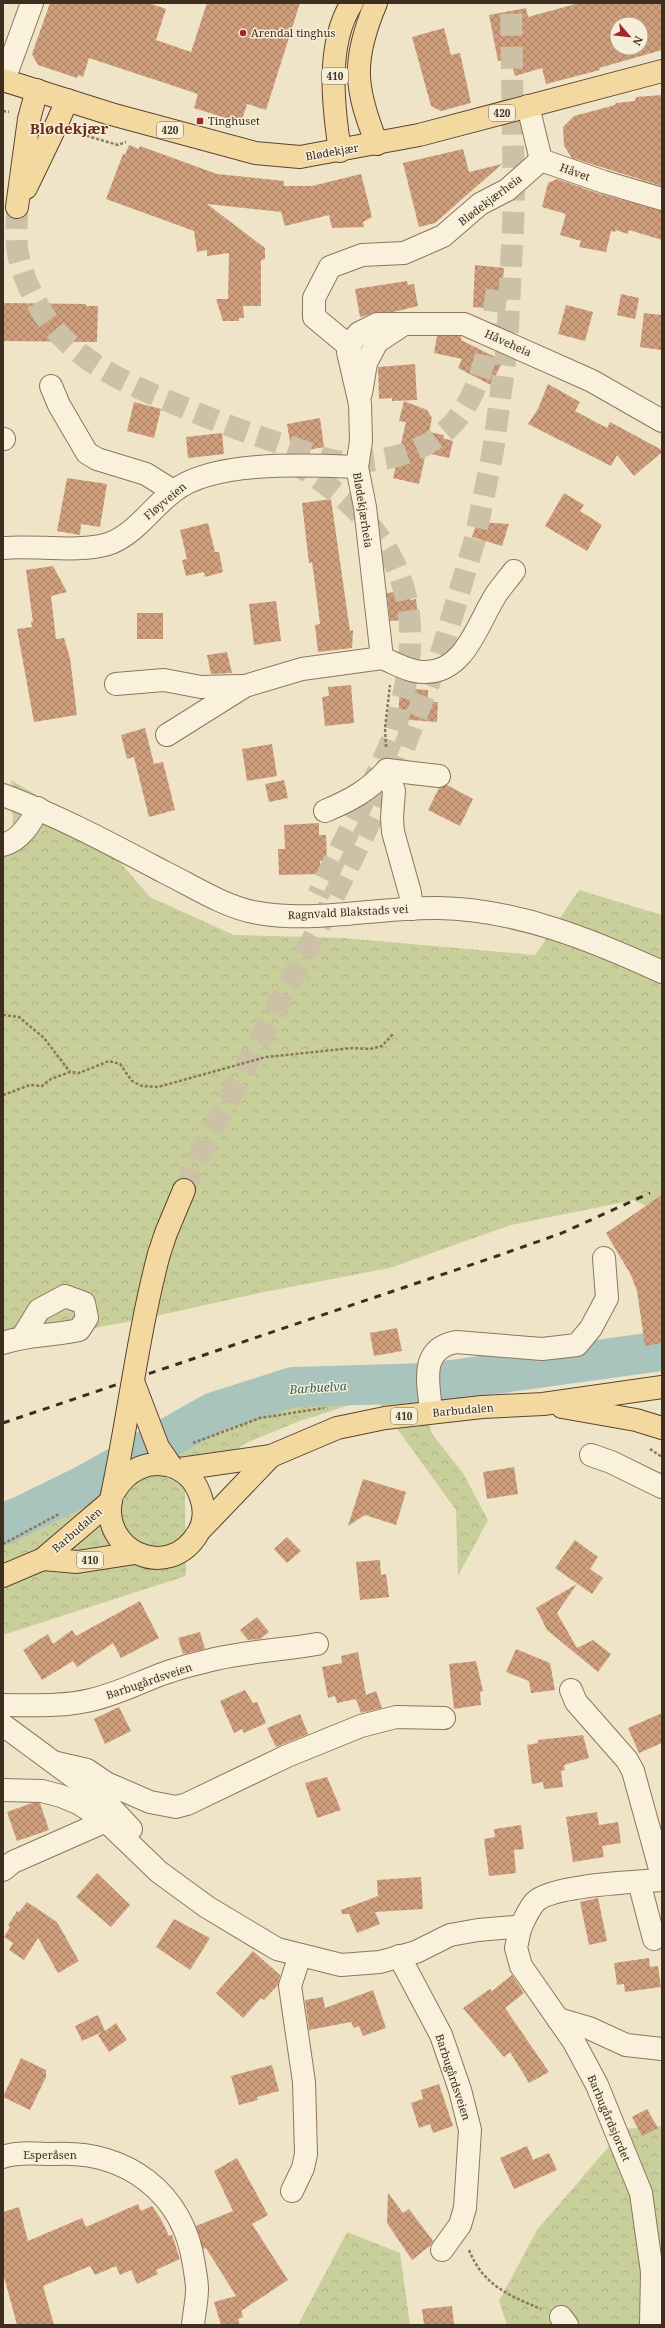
<svg xmlns="http://www.w3.org/2000/svg" width="665" height="2328" font-family="'Noto Serif',serif">
<style>
.forest{fill:url(#forest-crowns)}
.lines{fill:none;stroke-linecap:round;stroke-linejoin:round}
.river{stroke:#a9c4bc;stroke-width:40}
.building{fill:url(#building-cross-hatch);fill-rule:evenodd}
.major-tunnel{stroke:#ccc0a6;stroke-width:22;stroke-dasharray:22 11;stroke-linecap:butt}
.minor-casing{stroke:#8d765c;stroke-width:24}
.major-casing{stroke:#5b4430;stroke-width:24}
.path{stroke:#8d765c;stroke-width:2.5;stroke-dasharray:3 2;stroke-linecap:butt}
.minor{stroke:#faf1dc;stroke-width:22}
.major{stroke:#f3d9a0;stroke-width:22}
.rail{stroke:#3d2e20;stroke-width:3;stroke-dasharray:7 7;stroke-linecap:butt}
.major-bridge-casing{stroke:#5b4430;stroke-width:24;stroke-linecap:butt}
.major-bridge{stroke:#f3d9a0;stroke-width:22}
.poi-dot{fill:#9e2a2b;stroke:#f7eed8;stroke-width:1.5}
.labels{text-anchor:middle;stroke-width:3;stroke-linejoin:round;paint-order:stroke}
.shield{fill:#f7eed8;stroke:#756857;stroke-width:1}
.shield-label{font-size:10px;font-weight:bold;fill:#3d2e20}
.poi-label{font-size:11px;fill:#3d2e20;stroke:#f7eed8;text-anchor:start}
.street-label{font-size:11px;fill:#3d2e20;stroke:#f7eed8}
.water-label{font-size:12px;font-style:italic;fill:#2f5d5a;stroke:#f7eed8}
.district-label{font-size:15px;font-weight:bold;fill:#6b2e1e;stroke:#f7eed8}
</style>
<defs>
<pattern id="forest-crowns" width="20" height="18" patternUnits="userSpaceOnUse"><rect width="20" height="18" fill="#c9cf9b"/><path d="M2 6a3 3 0 1 1 6 0M12 15a3 3 0 1 1 6 0" fill="none" stroke="#aeb285"/></pattern>
<pattern id="building-cross-hatch" width="8" height="8" patternUnits="userSpaceOnUse"><rect width="8" height="8" fill="#cf9f7d"/><path d="M0 0l8 8M0 8l8-8" fill="none" stroke="#a98266"/></pattern>
</defs>
<rect width="100%" height="100%" fill="#f0e4c8"/>
<g class="forest">
<path d="M11 780 89 826 150 897 234 935 344 938 535 955 579 890 662 915V1214L634 1200 511 1225 390 1268 264 1292 143 1319 3 1345V834L13 827Z"/>
<path d="M414 1373 432 1434 463 1473 488 1520 458 1576 456 1510 374 1397 297 1422 244 1444 185 1492 186 1576 3 1635V1501L83 1477 198 1409 322 1375Z"/>
<path d="M662 2126V2325H507L499 2301 537 2230 624 2129Z"/>
<path d="M347 2232 400 2253 410 2325H298Z"/>
</g>
<g class="lines">
<path class="river" d="M3 1525 87 1484 214 1412 293 1387 429 1383 662 1351"/>
</g>
<g class="building">
<path d="M50 3H149L166 9 156 40 191 52 207 3H300L266 110 247 104 241 123 194 108 198 94 89 58 83 77 78 75 77 78 38 65 32 54Z"/>
<path d="M579 3H662V50L599 68 600 70 546 84 542 68 515 76 510 58 498 61 489 15 526 8 528 17ZM617 24H641V48H617Z"/>
<path d="M444 28 451 55 460 53 471 103 441 111 431 106 412 37Z"/>
<path d="M662 95V186L572 158 564 146 563 127 574 116 615 105 616 103 635 101 636 97Z"/>
<path d="M129 145 139 149 140 146 217 174 284 181V186H312L361 174 372 217 363 222 364 227 332 228 329 215 285 226 281 212 207 204 265 248V259L261 260V306H243L244 318H239V321H223L216 299H228L229 253 207 256V250L197 252 194 231 106 199 123 154 125 155Z"/>
<path d="M463 149 469 172 502 164 435 223 419 227 403 163Z"/>
<path d="M557 179 600 194 662 211V240L629 230 628 234 616 230 615 232 611 231 606 252 579 247 581 241 560 235 566 214 542 207 548 183Z"/>
<path d="M475 265 504 268 503 279H509L507 301 499 300 498 309 473 307Z"/>
<path d="M407 281 408 285 414 284 418 306 393 312H377L360 317 355 289Z"/>
<path d="M621 294 639 298 635 319 617 315Z"/>
<path d="M3 303 86 304V306H98L97 342 3 341Z"/>
<path d="M566 305 593 312 585 341 558 334Z"/>
<path d="M644 313 662 315 661 350 640 347Z"/>
<path d="M437 336H461V340L503 361 491 385 458 368 462 359 434 353Z"/>
<path d="M415 364 417 400 392 401V398L379 399 378 367Z"/>
<path d="M548 384 580 402 575 411 607 428 610 422 662 450V452L634 476 617 455 611 466 528 424 538 409Z"/>
<path d="M404 401 427 410 432 418 429 432 444 435 443 438 453 441 449 458 426 453 419 484 393 478 406 422 399 421Z"/>
<path d="M134 402 161 409 154 438 127 431Z"/>
<path d="M320 418 324 447 292 453 287 424Z"/>
<path d="M222 433 224 454 188 458 186 437Z"/>
<path d="M67 478 107 484 100 527 81 524 80 535 57 531Z"/>
<path d="M564 493 584 505 580 511 602 525 587 551 545 526Z"/>
<path d="M331 499 350 631 353 630 352 648 318 652 315 625 320 624 317 599 312 562 309 563 302 503Z"/>
<path d="M477 522 509 524 502 546 472 537Z"/>
<path d="M208 523 215 552H219L223 572 205 577 204 572 186 576 182 560 187 559 180 530Z"/>
<path d="M53 566 67 592 51 596 56 639 64 638 70 658 77 715 34 722 17 629 32 627 31 622H33L26 570Z"/>
<path d="M405 591V593H410V600L416 599 418 619 390 621 387 593Z"/>
<path d="M276 601 281 641 254 645 249 604Z"/>
<rect x="137" y="613" width="26" height="26"/>
<path d="M227 652 232 673 211 674 207 655Z"/>
<path d="M351 685 354 723 325 726 322 697 329 696 328 687Z"/>
<path d="M400 688 428 690V702H438L437 722 398 719Z"/>
<path d="M145 728 154 764 163 762 175 810 149 817 134 757 127 759 121 735Z"/>
<path d="M272 744 277 776 247 781 242 749Z"/>
<path d="M284 780 288 798 269 802 265 784Z"/>
<path d="M447 785 473 799 460 826 428 810 439 788Z"/>
<path d="M319 823V835H326L327 861H320V874L279 875 278 849H285L284 825Z"/>
<path d="M662 1195V1343L645 1346 637 1291 631 1275 606 1233Z"/>
<path d="M397 1328 402 1351 374 1356 370 1333Z"/>
<path d="M514 1467 518 1494 487 1499 483 1472Z"/>
<path d="M363 1479 406 1492 396 1525 365 1515 348 1526Z"/>
<path d="M287 1537 301 1551 287 1563 274 1549Z"/>
<path d="M575 1540 598 1557 590 1569 603 1578 592 1594 555 1568Z"/>
<path d="M380 1560 381 1575 386 1574 389 1597 360 1600 356 1562Z"/>
<path d="M577 1584 557 1613 577 1648 593 1640 611 1654 598 1672 547 1630 536 1608Z"/>
<path d="M140 1601 159 1638 121 1658 113 1643 77 1667 73 1661 42 1680 23 1650 48 1634 53 1644 72 1630 76 1636Z"/>
<path d="M257 1617 269 1632 260 1639 248 1640 240 1630Z"/>
<path d="M200 1632 205 1649 183 1654 178 1638Z"/>
<path d="M516 1649 550 1663 555 1690 531 1693 529 1681 506 1672Z"/>
<path d="M358 1652 366 1695 376 1691 382 1708 361 1713 356 1699 337 1703 335 1696 328 1698 322 1667 342 1663 341 1656Z"/>
<path d="M476 1661 483 1691 480 1692 481 1705 454 1709 449 1664Z"/>
<path d="M245 1690 253 1703 257 1702 266 1723 244 1733 242 1729 234 1733 220 1701Z"/>
<path d="M119 1707 131 1731 105 1744 94 1719Z"/>
<path d="M662 1713V1743L639 1753 628 1728Z"/>
<path d="M300 1714 308 1734 276 1747 267 1728Z"/>
<path d="M583 1735 589 1758 564 1765 565 1770 561 1771 563 1787 544 1789 543 1782 532 1784 527 1745 538 1743V1740Z"/>
<path d="M327 1777 341 1810 317 1818 305 1783Z"/>
<path d="M32 1803H40L49 1830 17 1841 7 1812Z"/>
<path d="M597 1812 599 1825 618 1822 621 1843 602 1846 604 1857 573 1862 566 1817Z"/>
<path d="M521 1825 524 1849 514 1850 516 1873 489 1876 484 1839 495 1837 494 1829Z"/>
<path d="M97 1873 130 1905 111 1927 76 1897Z"/>
<path d="M421 1877 423 1909 375 1912 380 1924 357 1933 349 1914H342L341 1910 378 1896 377 1880Z"/>
<path d="M598 1898 607 1941 589 1945 580 1902Z"/>
<path d="M27 1902 57 1922 79 1961 58 1973 38 1938 24 1960 9 1950 13 1943 4 1937 10 1927 8 1925 17 1911 19 1912Z"/>
<path d="M174 1919 210 1938 190 1970 156 1947Z"/>
<path d="M253 1951 280 1975 278 1985 264 2000 261 1998 243 2018 216 1993Z"/>
<path d="M649 1958 650 1967 658 1966 661 1987 625 1992 624 1984 617 1985 614 1963Z"/>
<path d="M512 1975 524 1993 505 2008 549 2072 529 2083 510 2052 504 2057 463 2008 490 1989 492 1991Z"/>
<path d="M373 1990 386 2028 363 2036 359 2026 354 2028 351 2022 309 2030 305 2000 323 1997 325 2008Z"/>
<path d="M98 2015 105 2031 116 2023 127 2040 109 2052 98 2035 102 2032 82 2041 75 2026Z"/>
<path d="M21 2058 46 2070V2077L30 2110 3 2097Z"/>
<path d="M272 2065 279 2091 257 2097 258 2100 239 2105 231 2076Z"/>
<path d="M439 2084 453 2126 433 2133 430 2124 419 2128 411 2103 423 2099 421 2090Z"/>
<path d="M647 2109 658 2128 642 2136 632 2117Z"/>
<path d="M527 2146 533 2160 549 2153 557 2170 514 2189 500 2158Z"/>
<path d="M237 2158 268 2215 252 2224 288 2280 241 2311 243 2317 238 2319 240 2325H221L214 2302 236 2296 206 2248 203 2249 196 2226 233 2211 214 2171Z"/>
<path d="M388 2193 403 2213 409 2209 433 2241 431 2245 412 2260 387 2223Z"/>
<path d="M138 2204 141 2211 152 2206 161 2219 169 2236 172 2235 180 2259 156 2270 158 2274 137 2284 131 2270 120 2275 116 2266 95 2275 90 2266 43 2286 54 2325H17L3 2273V2212L19 2207 28 2241 82 2218 86 2227Z"/>
<path d="M452 2306 454 2325H424L422 2309Z"/>
</g>
<g class="lines">
<g class="major-tunnel">
<path d="M17 207C17 220 16 234 17 247 20 273 36 306 52 326 84 365 128 384 173 403 210 419 247 433 285 445 305 451 327 462 348 462 387 462 430 452 456 420 487 382 491 329 498 283"/>
<path d="M290 461C384 516 429 585 403 696 399 709 398 724 393 737 371 790 342 843 318 895"/>
<path d="M184 1190 198 1158 319 927 396 769 443 647 475 539 493 451 507 347 514 204 511 3"/>
</g>
<g class="minor-casing">
<g id="minor">
<path d="M4 80 32 3"/>
<path d="M528 106 541 160 604 182 662 199"/>
<path d="M350 347 314 317V298L330 267 362 255 404 253 443 236 480 204 507 190 541 160"/>
<path d="M51 386 59 405 87 453 97 459 146 474 173 491"/>
<path d="M361 393 366 363 377 342 404 324"/>
<path d="M3 439H4"/>
<path d="M3 548C35 545 79 553 108 544 135 535 152 507 174 491 214 460 307 465 357 467"/>
<path d="M514 571C508 579 502 586 497 593 478 621 466 674 423 672 409 672 395 663 382 658L365 507 357 467 361 441 360 404 348 352 352 341 359 333 377 324H464L592 381 662 421"/>
<path d="M116 684 164 680 201 687 242 686"/>
<path d="M167 735 245 686 302 669 382 658"/>
<path d="M387 770 394 791 392 818 393 832 410 893 412 909"/>
<path d="M3 795C59 816 111 844 164 872 191 885 223 906 253 912 314 924 376 907 438 908 516 909 592 940 662 972"/>
<path d="M325 811C351 800 368 791 387 770L439 776"/>
<path d="M3 845C21 840 31 823 38 808"/>
<path d="M3 1343C28 1334 53 1336 79 1330L87 1318 84 1303 65 1296 39 1310 23 1336"/>
<path d="M431 1412C429 1384 418 1349 456 1342L542 1349 577 1345 591 1328 607 1298 604 1258"/>
<path d="M591 1455 611 1462 662 1487"/>
<path d="M571 1690 576 1702 627 1760 633 1771 662 1876"/>
<path d="M3 1705C32 1705 62 1707 91 1700 117 1694 140 1682 165 1673 181 1667 199 1663 215 1659 249 1651 283 1650 317 1644"/>
<path d="M3 1725 102 1798 131 1829"/>
<path d="M57 1763 87 1770 106 1783 150 1802 176 1807 187 1804 287 1756 361 1726 396 1717 444 1718"/>
<path d="M3 1790 42 1791 61 1796 78 1803 106 1821 159 1872 207 1907 277 1949 341 1965 380 1962 416 1952 450 1935 478 1930 514 1927 520 1929C524 1920 528 1910 535 1902 552 1885 636 1882 662 1880"/>
<path d="M3 1870 13 1862 106 1821"/>
<path d="M639 1882 654 1939"/>
<path d="M520 1929 516 1948 521 1966 574 2042 597 2085 641 2193 652 2272 651 2325"/>
<path d="M399 1956 441 2035 460 2090 470 2130 465 2208 460 2225 442 2250"/>
<path d="M558 2019 589 2028 626 2045 662 2049"/>
<path d="M3 2157C17 2151 39 2154 55 2154 126 2150 184 2193 194 2265 195 2272 197 2281 197 2289 197 2301 194 2313 193 2325"/>
<path d="M292 2191 303 2168 306 2154 304 2082 290 1986 300 1955"/>
<path d="M561 2317 567 2325"/>
</g>
</g>
<g class="major-casing">
<g id="major">
<path d="M376 3C352 60 354 87 377 144"/>
<path d="M3 80 111 114 255 153 300 157 419 135 662 71"/>
<path d="M340 151C333 106 326 43 352 3"/>
<path d="M26 188C40 158 55 130 67 100"/>
<path d="M17 207 29 119 37 90"/>
<path d="M159 1254 166 1233 184 1190"/>
<path d="M562 1407 636 1420 662 1428"/>
<path d="M180 1469 271 1456 337 1428 385 1418 482 1407 543 1404 662 1387"/>
<path d="M112 1495C97 1551 169 1583 198 1533 204 1524 205 1511 202 1501 197 1483 189 1473 172 1466"/>
<path d="M202 1528 271 1456"/>
<path d="M43 1559 77 1562 135 1553"/>
<path d="M3 1576 43 1559 111 1501"/>
</g>
</g>
<g class="path">
<path d="M3 111 9 112"/>
<path d="M77 133 118 145 126 142"/>
<path d="M386 747 385 728 390 685"/>
<path d="M3 1015 19 1017 44 1038 70 1072"/>
<path d="M3 1095 30 1085 42 1086 51 1079 70 1072 79 1073 109 1061 120 1064 132 1081 142 1086 158 1087 266 1057 353 1048 370 1049 382 1046 394 1033"/>
<path d="M193 1443 260 1418 324 1408"/>
<path d="M650 1449 662 1457"/>
<path d="M3 1544 59 1514"/>
<path d="M469 2250C483 2285 508 2295 541 2309"/>
</g>
<use href="#minor" class="minor"/>
<use href="#major" class="major"/>
<path class="rail" d="M3 1423 497 1256 562 1233 650 1193"/>
<g class="major-bridge-casing">
<g id="major-bridge">
<path d="M134 1384 158 1447 171 1466"/>
<path d="M114 1492C126 1471 147 1459 171 1466"/>
<path d="M112 1495C129 1415 138 1333 159 1254"/>
</g>
</g>
<use href="#major-bridge" class="major-bridge"/>
</g>
<g class="poi-dot">
<circle cx="243" cy="33" r="4"/>
<rect x="196" y="117" width="8" height="8" rx="2"/>
</g>
<g class="labels">
<g class="shield">
<rect x="322" y="68" width="26" height="16" rx="3"/>
<rect x="489" y="105" width="26" height="16" rx="3"/>
<rect x="157" y="122" width="26" height="16" rx="3"/>
<rect x="391" y="1408" width="26" height="16" rx="3"/>
<rect x="77" y="1552" width="26" height="16" rx="3"/>
</g>
<g class="shield-label">
<text x="335" y="80">410</text>
<text x="502" y="117">420</text>
<text x="170" y="134">420</text>
<text x="404" y="1420">410</text>
<text x="90" y="1564">410</text>
</g>
<g class="poi-label">
<text x="251" y="37">Arendal tinghus</text>
<text x="208" y="125">Tinghuset</text>
</g>
<g class="street-label">
<text transform="translate(332 152) rotate(-10)" y="4">Blødekjær</text>
<text transform="translate(575 172) rotate(20)" y="4">Håvet</text>
<text transform="translate(490 200) rotate(-37)" y="4">Blødekjærheia</text>
<text transform="translate(508 343) rotate(24)" y="4">Håveheia</text>
<text transform="translate(165 501) rotate(-40)" y="4">Fløyveien</text>
<text transform="translate(363 510) rotate(81)" y="4">Blødekjærheia</text>
<text transform="translate(348 912) rotate(-3)" y="4">Ragnvald Blakstads vei</text>
<text transform="translate(463 1410) rotate(-5)" y="4">Barbudalen</text>
<text transform="translate(77 1530) rotate(-41)" y="4">Barbudalen</text>
<text transform="translate(149 1681) rotate(-19)" y="4">Barbugårdsveien</text>
<text transform="translate(453 2077) rotate(72)" y="4">Barbugårdsveien</text>
<text transform="translate(609 2118) rotate(67)" y="4">Barbugårdsjordet</text>
<text x="50" y="2159">Esperåsen</text>
</g>
<g class="water-label">
<text transform="translate(318 1388) rotate(-4)" y="4">Barbuelva</text>
</g>
<g class="district-label">
<text x="69" y="134">Blødekjær</text>
</g>
</g>
<rect width="665" height="2328" fill="none" stroke="#3d2e20" stroke-width="8"/>
<g transform="translate(629 36) rotate(118)"><circle r="19" fill="#f7eed8" stroke="#ada18e"/>
<path d="M0-3L7 15L0 10L-7 15Z" fill="#9e2a2b"/>
<text y="-6" font-size="11" font-weight="bold" text-anchor="middle" fill="#3d2e20">N</text>
</g>
</svg>
